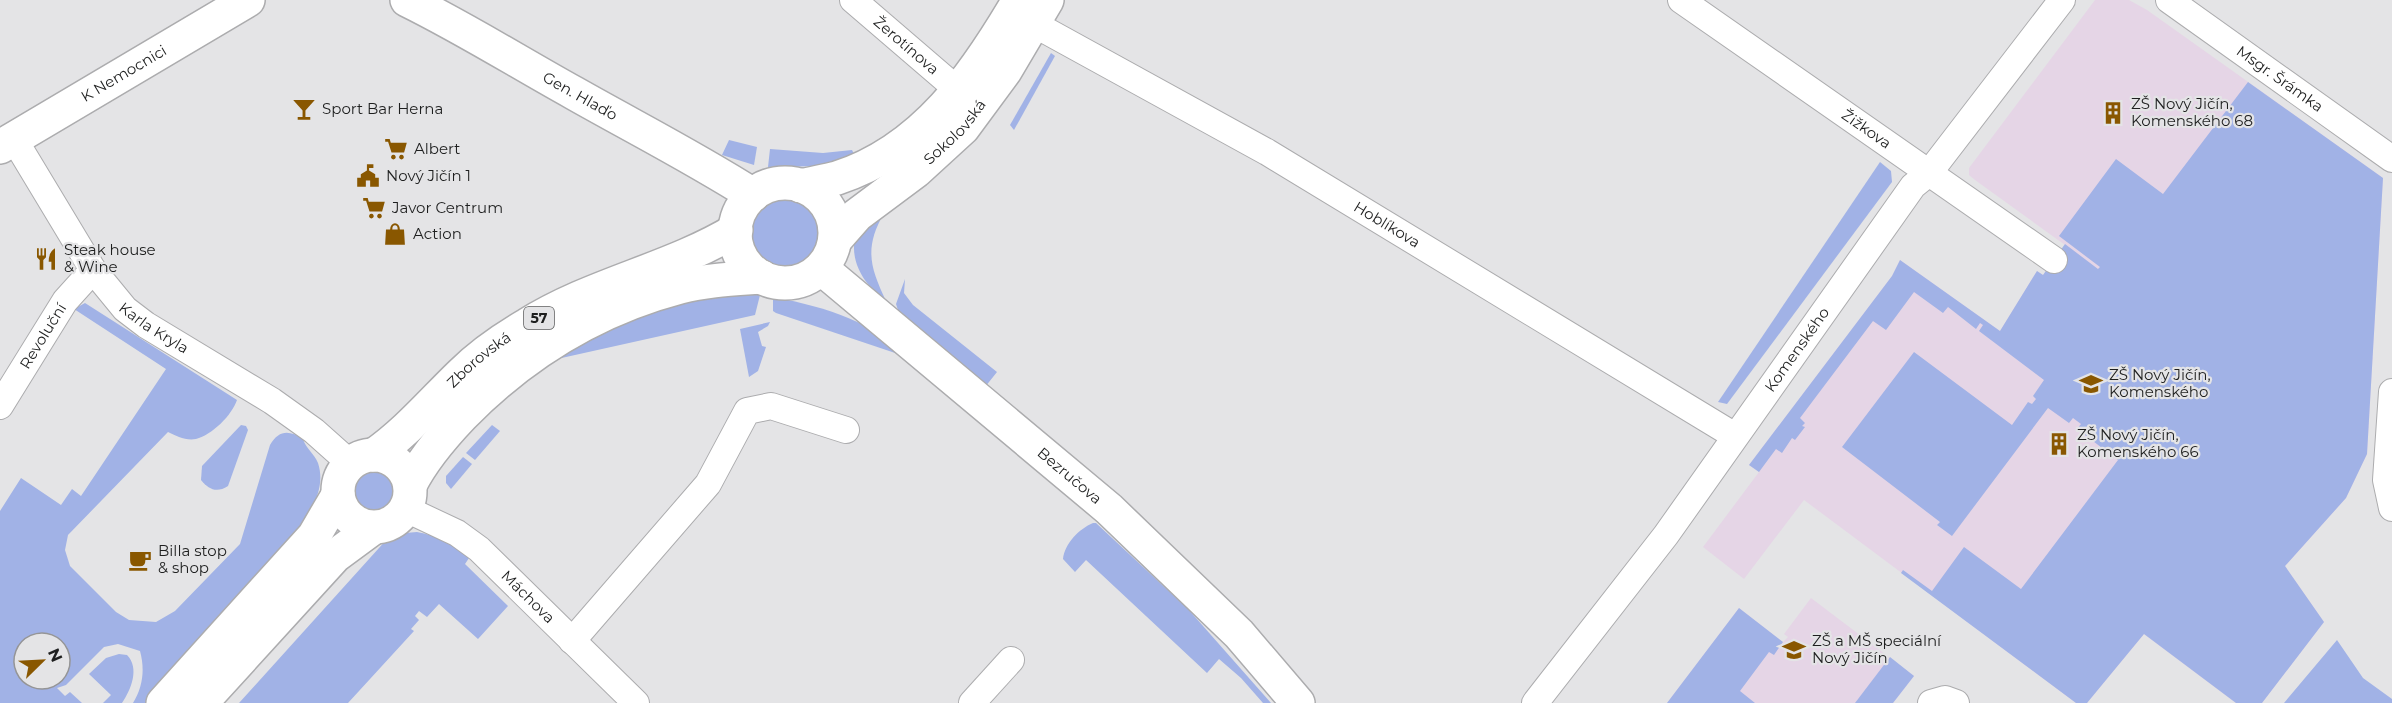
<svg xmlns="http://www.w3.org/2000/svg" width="2392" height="703" font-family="Montserrat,sans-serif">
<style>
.education{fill:#e5d5e6}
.green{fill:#a1b2e6;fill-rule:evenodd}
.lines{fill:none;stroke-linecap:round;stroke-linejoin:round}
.street-casing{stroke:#acacae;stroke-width:28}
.secondary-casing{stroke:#acacae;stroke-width:36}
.primary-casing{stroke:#acacae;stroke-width:36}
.street{stroke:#fff;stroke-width:26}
.secondary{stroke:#fff;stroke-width:33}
.primary{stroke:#fff;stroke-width:33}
.labels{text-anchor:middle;stroke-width:4.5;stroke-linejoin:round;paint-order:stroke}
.shield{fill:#e4e4e6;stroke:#595a5b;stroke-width:1.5}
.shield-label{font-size:14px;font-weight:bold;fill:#1e1f1f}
.street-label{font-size:15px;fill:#1e1f1f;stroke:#e4e4e6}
.poi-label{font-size:15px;fill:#1e1f1f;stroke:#e4e4e6;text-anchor:start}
</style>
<rect width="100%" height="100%" fill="#e4e4e6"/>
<g class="education">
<path d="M2095 0H2129L2147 10 2383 178 2367 454 2346 498 2285 566 2324 622 2262 703H2236L2144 634 2087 703H2076L1804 500 1744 579 1703 547 1759 472 1749 465 1892 276 1900 260 2000 331 2037 271 2043 275 2065 245 1975 180 1969 175V168Z"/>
<path d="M1811 598 1914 676 1893 703H1667L1739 608 1783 642 1788 637 1784 634Z"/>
</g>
<g class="green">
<path d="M1051 53 1055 56 1014 130 1010 125Z"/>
<path d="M2248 82 2383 178 2367 454 2346 498 2285 566 2324 622 2262 703H2236L2144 634 2087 703H2076L1901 573 1903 570 1932 591 1964 547 2021 589 2118 460 2077 429 2081 424 2073 418 2069 423 2048 408 1952 536 1937 525 1940 522 1842 447 1914 352 2012 425 2028 402 2032 404 2036 399 2033 396 2044 380 1979 331 1983 325 1980 323 1976 329 1948 307 1943 313 1914 292 1886 330 1873 321 1800 418 1805 423 1802 426 1805 427 1795 440 1792 438 1782 453 1776 449 1759 472 1749 465 1892 276 1900 260 2000 331 2037 271 2043 275 2065 244 2098 269 2100 267 2059 236 2116 159 2163 194Z"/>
<path d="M729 140 757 147 754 165 722 155Z"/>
<path d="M770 149 823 153 852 150 855 156 823 166 768 167Z"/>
<path d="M1880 162 1891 171 1892 182 1727 404 1718 402Z"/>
<circle cx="786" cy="234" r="35"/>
<path d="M884 213C864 248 870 267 886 301 865 286 848 261 856 234Z"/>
<path d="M905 279 904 293 913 305 997 372 985 387 898 310 896 304Z"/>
<path d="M718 294 760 295 755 315 548 361 639 310Z"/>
<path d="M773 297C831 308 871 322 916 360L776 313 773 311Z"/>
<path d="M85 303 237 400C232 415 212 435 196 439 186 441 176 436 168 432L68 535 65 550 70 566 116 612 129 620 156 622 175 611 240 544 270 445C279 430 289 430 303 439 306 449 314 453 318 463 326 487 312 509 300 530L149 703H133C143 687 145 669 140 651L118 644 104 647 66 685 57 688 65 696 70 692 82 703H0V511L21 478 61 505 72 489 81 496 166 369 74 309ZM24 643H60V679H24Z"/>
<path d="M770 322 768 326 758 332 762 346 766 347 758 371 749 377 740 329Z"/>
<path d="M241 425 246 426 248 430 228 486C217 493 209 490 201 480L202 466Z"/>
<path d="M492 425 500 431 475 460 466 453Z"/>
<path d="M463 457 472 464 451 489 446 483V476Z"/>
<circle cx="374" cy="492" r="26"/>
<path d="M1093 523H1096L1188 609 1271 703H1263L1241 678 1219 659 1207 673 1086 560 1075 572 1063 559C1065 543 1079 529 1093 523Z"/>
<path d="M417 532C436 535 456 545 469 558L465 564 508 606 478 639 439 604 427 617 419 611 415 616 419 620 411 629 414 631 348 703H239L388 538 405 533Z"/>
<path d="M1739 608 1783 642 1774 655 1769 652 1740 691 1755 703H1667Z"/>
<path d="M2337 640 2363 678 2392 699V703H2284Z"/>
<path d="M119 654 127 655C140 668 131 690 122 703H103L111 695 89 674 106 658Z"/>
<path d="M1890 657 1914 676 1893 703H1855Z"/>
</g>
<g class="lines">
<g class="street-casing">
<g id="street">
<path id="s1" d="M853 0 959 91"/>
<path id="s2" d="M1681 0 2054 260"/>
<path id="s3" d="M2169 0 2392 159"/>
<path id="s4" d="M1034 24 1267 152 1735 436"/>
<path id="s5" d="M14 139 93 270 125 309 146 325 272 401 314 431 351 464"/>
<path d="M2392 392 2386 480 2392 508"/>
<path id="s6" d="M0 406 65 301 93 270"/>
<path id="s7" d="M406 509 457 533 479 549 636 703"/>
<path d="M572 641 708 484 747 411 771 406 846 430"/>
<path d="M972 703 1011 660"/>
<path id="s8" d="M1535 703 1666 535 1913 186 1929 173 2062 0"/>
<path d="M1931 703 1945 699 1956 703"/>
</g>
</g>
<g class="secondary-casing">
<g id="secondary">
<path id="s9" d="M407 0C464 28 518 62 574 93 634 127 695 158 753 195"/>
<path id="s10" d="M0 147 248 0"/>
<path id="s11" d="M821 268 1109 509 1239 634 1298 703"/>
</g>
</g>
<g class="primary-casing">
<g id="primary">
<circle cx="785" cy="233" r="50"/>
<path d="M801 186C813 183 826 181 837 178 924 150 975 75 1019 0"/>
<path id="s12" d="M835 240 857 215 916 171 963 128 1005 71 1047 0"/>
<circle cx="374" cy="491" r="36"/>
<path id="s13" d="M374 455C407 432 432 402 461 374 480 355 503 339 527 325 592 284 670 270 736 230"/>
<path d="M410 485C423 459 442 437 462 416 522 355 596 309 680 287 706 280 734 279 762 277"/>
<path d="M163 703 314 536 338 495"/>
<path d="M201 703 335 556 373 528"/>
</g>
</g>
<use href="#street" class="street"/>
<use href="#secondary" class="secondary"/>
<use href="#primary" class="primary"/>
</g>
<defs>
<g id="bar-bare" transform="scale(1.8)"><path d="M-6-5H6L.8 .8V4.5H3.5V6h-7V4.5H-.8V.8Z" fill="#895700" stroke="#e4e4e6" stroke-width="2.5" paint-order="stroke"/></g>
<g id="building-bare" transform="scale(1.8)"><path d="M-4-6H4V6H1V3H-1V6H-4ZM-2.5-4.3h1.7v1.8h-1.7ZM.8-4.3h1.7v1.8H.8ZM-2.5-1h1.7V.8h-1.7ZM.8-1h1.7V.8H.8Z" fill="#895700" stroke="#e4e4e6" stroke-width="2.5" paint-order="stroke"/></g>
<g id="supermarket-bare" transform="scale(1.8)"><path d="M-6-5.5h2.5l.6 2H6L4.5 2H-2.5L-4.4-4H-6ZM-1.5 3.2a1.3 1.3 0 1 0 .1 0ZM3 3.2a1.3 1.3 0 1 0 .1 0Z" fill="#895700" stroke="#e4e4e6" stroke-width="2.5" paint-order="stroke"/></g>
<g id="civic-bare" transform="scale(1.8)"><path d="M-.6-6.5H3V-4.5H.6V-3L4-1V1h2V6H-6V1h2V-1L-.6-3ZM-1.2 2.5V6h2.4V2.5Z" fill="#895700" stroke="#e4e4e6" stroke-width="2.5" paint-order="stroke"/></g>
<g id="shop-bare" transform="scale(1.8)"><path d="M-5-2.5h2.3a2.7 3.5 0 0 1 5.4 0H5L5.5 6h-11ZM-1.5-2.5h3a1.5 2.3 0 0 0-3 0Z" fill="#895700" stroke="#e4e4e6" stroke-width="2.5" paint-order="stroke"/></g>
<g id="restaurant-bare" transform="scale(1.8)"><path d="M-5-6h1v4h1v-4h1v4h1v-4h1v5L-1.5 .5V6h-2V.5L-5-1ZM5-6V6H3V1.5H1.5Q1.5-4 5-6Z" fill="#895700" stroke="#e4e4e6" stroke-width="2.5" paint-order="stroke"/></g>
<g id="school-bare" transform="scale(1.8)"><path d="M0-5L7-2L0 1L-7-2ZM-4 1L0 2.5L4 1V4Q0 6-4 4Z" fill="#895700" stroke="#e4e4e6" stroke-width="2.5" paint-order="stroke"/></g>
<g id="cafe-bare" transform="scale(1.8)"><path d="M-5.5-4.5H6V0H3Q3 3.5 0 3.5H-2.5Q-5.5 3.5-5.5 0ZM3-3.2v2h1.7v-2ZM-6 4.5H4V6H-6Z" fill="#895700" stroke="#e4e4e6" stroke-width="2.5" paint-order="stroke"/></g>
</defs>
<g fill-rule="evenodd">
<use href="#bar-bare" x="304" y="109"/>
<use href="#building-bare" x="2113" y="113"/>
<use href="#supermarket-bare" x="396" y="149"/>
<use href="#civic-bare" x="368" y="176"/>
<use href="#supermarket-bare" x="374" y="208"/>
<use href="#shop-bare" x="395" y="234"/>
<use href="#restaurant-bare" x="46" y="259"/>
<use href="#school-bare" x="2091" y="384"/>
<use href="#building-bare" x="2059" y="444"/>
<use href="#cafe-bare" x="140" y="560"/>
<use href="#school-bare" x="1794" y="650"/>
</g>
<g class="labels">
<rect class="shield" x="524" y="307" width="30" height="22" rx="4.5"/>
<g class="shield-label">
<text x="539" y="323">57</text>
</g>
<g class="street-label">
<text dy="5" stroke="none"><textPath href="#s1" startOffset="70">Žerotínova</textPath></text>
<text dy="5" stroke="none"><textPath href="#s10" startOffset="144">K Nemocnici</textPath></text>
<text dy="5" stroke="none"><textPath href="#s3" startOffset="136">Msgr. Šrámka</textPath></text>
<text dy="5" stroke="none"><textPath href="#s9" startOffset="198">Gen. Hlaďo</textPath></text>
<text dy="5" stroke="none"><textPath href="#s2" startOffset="226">Žižkova</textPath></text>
<text dy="5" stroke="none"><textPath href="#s12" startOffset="162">Sokolovská</textPath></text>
<text dy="5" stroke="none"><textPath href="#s4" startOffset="406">Hoblíkova</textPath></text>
<text dy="5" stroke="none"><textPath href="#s5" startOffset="238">Karla Kryla</textPath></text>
<text dy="5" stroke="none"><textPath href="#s6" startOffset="82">Revoluční</textPath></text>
<text dy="5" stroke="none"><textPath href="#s8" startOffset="440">Komenského</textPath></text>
<text dy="5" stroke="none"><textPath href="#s13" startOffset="142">Zborovská</textPath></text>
<text dy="5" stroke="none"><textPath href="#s11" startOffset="324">Bezručova</textPath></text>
<text dy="5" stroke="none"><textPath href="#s7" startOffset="152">Máchova</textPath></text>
</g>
<g class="poi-label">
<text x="2131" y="109">ZŠ Nový Jičín,<tspan x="2131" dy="17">Komenského 68</tspan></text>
<text x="322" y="114">Sport Bar Herna</text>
<text x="414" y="154">Albert</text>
<text x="386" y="181">Nový Jičín 1</text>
<text x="392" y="213">Javor Centrum</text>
<text x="413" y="239">Action</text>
<text x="64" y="255">Steak house<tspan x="64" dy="17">&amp; Wine</tspan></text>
<text x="2109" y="380">ZŠ Nový Jičín,<tspan x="2109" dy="17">Komenského</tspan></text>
<text x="2077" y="440">ZŠ Nový Jičín,<tspan x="2077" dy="17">Komenského 66</tspan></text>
<text x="158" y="556">Billa stop<tspan x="158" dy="17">&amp; shop</tspan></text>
<text x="1812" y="646">ZŠ a MŠ speciální<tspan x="1812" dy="17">Nový Jičín</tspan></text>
</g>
</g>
<g transform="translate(42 661) rotate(66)"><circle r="28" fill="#e4e4e6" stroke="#959596" stroke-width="1.5"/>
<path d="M0-4.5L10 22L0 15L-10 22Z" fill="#895700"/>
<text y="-9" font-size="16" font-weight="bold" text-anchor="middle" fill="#1e1f1f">N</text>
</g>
</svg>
